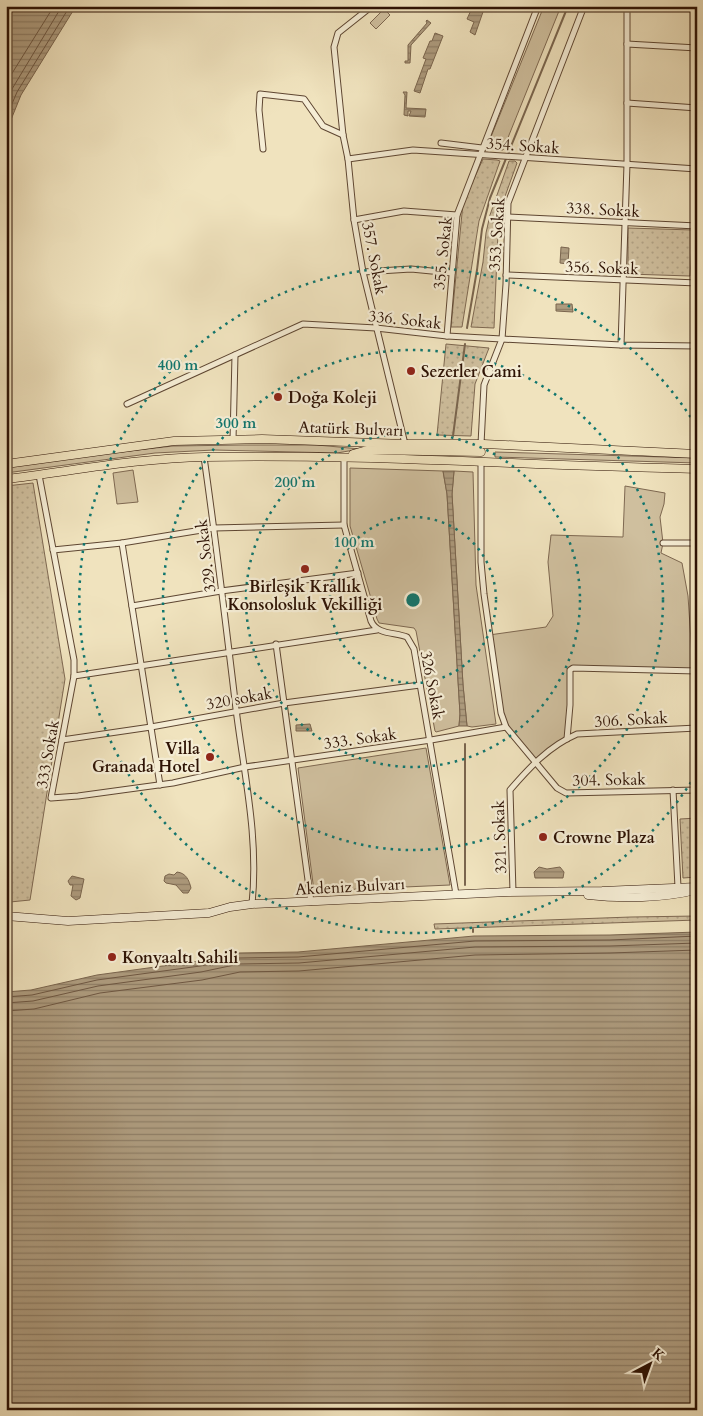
<svg xmlns="http://www.w3.org/2000/svg" width="703" height="1416" font-family="Cardo,serif">
<style>
.grass{fill:#cfbf9e;stroke:#7e6851}
.park{fill:url(#park-dots);stroke:#7e6851}
.water{fill:url(#water-rules);stroke:#7a654e}
.lines{fill:none;stroke-linecap:round;stroke-linejoin:round}
.shore{stroke:#6e5742;stroke-width:1}
.stream{stroke:#7a654e;stroke-width:2}
.street-casing{stroke:#5e4632;stroke-width:7}
.secondary-casing{stroke:#2d1204;stroke-width:9}
.primary-casing{stroke:#2d1204;stroke-width:9}
.street{stroke:#f5edd5;stroke-width:5}
.secondary{stroke:#f5edd5;stroke-width:8}
.primary{stroke:#f0e3be;stroke-width:8}
.ring{fill:none;stroke:#0f766e;stroke-width:2.5;stroke-dasharray:2.5 5}
.poi-dot{fill:#8f2418;stroke:#f5edd5;stroke-width:2}
.labels{text-anchor:middle;stroke-width:4.5;stroke-linejoin:round;paint-order:stroke}
.street-label{font-size:16px;fill:#2d1204;stroke:#f5edd5}
.poi-label{font-size:16px;font-weight:bold;fill:#2d1204;stroke:#f5edd5;text-anchor:start}
.centre{fill:#0f766e;stroke:#f5edd5;stroke-width:2.5}
.ring-label{font-size:15px;text-anchor:middle;font-weight:bold;fill:#0f766e;stroke:#f5edd5;stroke-width:4.5;stroke-linejoin:round;paint-order:stroke}
</style>
<defs>
<pattern id="park-dots" width="8" height="8" patternUnits="userSpaceOnUse" patternTransform="scale(1.25)"><rect width="8" height="8" fill="#cfbf9e"/><path d="M2 2h.1M6 6h.1" fill="none" stroke="#b2a386" stroke-width="1.8" stroke-linecap="round"/></pattern>
<pattern id="water-rules" width="6" height="5" patternUnits="userSpaceOnUse" patternTransform="scale(1.25)"><rect width="6" height="5" fill="#ae9c7f"/><path d="M0 2.5h6" fill="none" stroke="#8e7e66"/></pattern>
</defs>
<rect width="100%" height="100%" fill="#f0e3be"/>
<filter id="stains"><feTurbulence type="fractalNoise" baseFrequency=".004" numOctaves="4"/><feColorMatrix values="0 0 0 0 .2 0 0 0 0 .09 0 0 0 0 .02 0 0 0 .5 -.17"/></filter>
<radialGradient id="worn" r=".72"><stop offset=".6" stop-color="#630" stop-opacity="0"/><stop offset="1" stop-color="#630" stop-opacity=".3"/></radialGradient>
<g class="grass">
<path d="M544 6H561L503 150 486 149Z"/>
<path d="M384 9 390 15 376 29 370 23Z"/>
<path d="M243 445H317L360 449 337 453 214 450 155 453 6 473V466L24 463 173 446Z"/>
<path d="M495 452 697 458V463L495 457Z"/>
<path d="M350 468 443 471 447 494 460 714 459 726 436 732 435 731 416 631 414 628 379 623 377 619 350 526Z"/>
<path d="M133 470 138 502 117 504 113 473Z"/>
<path d="M454 471 473 472 476 585 496 724 472 727 467 726 463 685 452 494Z"/>
<path d="M625 486 665 493 664 504 660 517 663 543 661 553 682 563 688 596 693 671 570 670 567 739 535 762 506 727 489 635 546 627 553 616 548 562 551 535 623 537Z"/>
<path d="M426 748 450 885 314 891 298 768Z"/>
</g>
<g class="park">
<path d="M483 159 497 160 500 161 479 221 462 327H451L463 203Z"/>
<path d="M509 161H515L517 163 503 202 501 229 498 232 494 328 471 327 483 262 486 233 490 215Z"/>
<path d="M628 228 693 230 690 276 628 274Z"/>
<path d="M446 344 489 348 475 384 471 436 437 435Z"/>
<path d="M33 483 65 679 30 900 10 902 6 901V486Z"/>
<path d="M697 818V877L683 878 680 819Z"/>
<path d="M697 916V920L435 929 434 924 631 917Z"/>
</g>
<g class="water">
<path d="M6 6H76L21 95 6 132Z"/>
<path d="M481 6 484 9 475 35 470 32 474 22 467 19 472 8Z"/>
<path d="M427 20 431 23 411 45 410 63H405V61H408V45L427 23 426 21Z"/>
<path d="M435 33 443 36 430 69H428L420 93 414 91 426 59 423 58 430 41H432Z"/>
<path d="M403 92H407L406 108 426 109 425 117 409 116 411 111H408V116L404 115 405 95Z"/>
<path d="M561 247 569 248 568 264 560 263Z"/>
<path d="M556 304H572L573 312 556 311Z"/>
<path d="M443 471H454L452 494 463 685 467 726H459L460 714 447 494Z"/>
<path d="M310 724 312 731H296V725Z"/>
<path d="M539 867 547 869 560 867 564 872 563 878H535L534 872Z"/>
<path d="M177 872C186 873 189 880 191 888L188 893H183L176 885 166 883 164 881 165 876 169 874 174 875Z"/>
<path d="M72 876 84 879 80 898 76 900 71 896 73 885H70L68 881Z"/>
<path d="M697 932V1410H6V992L31 990 97 975 199 961 238 953 298 952 474 936 610 935Z"/>
</g>
<g class="lines">
<g class="shore">
<path d="M6 83 54 6"/>
<path d="M6 102 12 89 62 6"/>
<path d="M6 118 17 92 70 6"/>
<path d="M6 997 32 995 97 980 200 966 239 958 298 957 475 941 610 940 697 936"/>
<path d="M6 1003 33 1001 98 986 201 972 239 964 299 963 475 947 610 946 697 943"/>
<path d="M6 1011 34 1009 100 993 202 980 240 972 299 971 475 955 610 953 697 950"/>
</g>
<g class="stream">
<path d="M467 328 477 270 482 229 490 198 568 6"/>
<path d="M453 436 465 344"/>
<path d="M465 744V885"/>
<path d="M473 929V932"/>
</g>
<g class="street-casing">
<g id="street">
<path d="M372 6 338 33 334 47 343 135 348 159 354 220 363 272 405 444"/>
<path d="M627 44 697 48"/>
<path d="M627 103 697 108"/>
<path d="M441 143 482 148"/>
<path d="M263 149 259 110 260 94 304 99 323 126 343 135"/>
<path d="M348 159 413 150 697 169"/>
<path d="M508 217 697 226"/>
<path d="M354 220 404 211 457 215"/>
<path d="M363 272 411 269 452 273"/>
<path d="M506 275 697 283"/>
<path d="M447 336 457 215 538 6"/>
<path d="M621 345 627 164V6"/>
<path d="M127 404 303 324 376 328 447 336 502 339 621 345 697 346"/>
<path d="M233 440 235 355"/>
<path d="M481 444 484 385 502 339 506 284 508 203 584 6"/>
<path d="M204 457C216 541 226 625 236 709 244 774 259 838 252 904"/>
<path d="M344 457V525L371 621C377 635 395 632 407 637L414 649 456 894"/>
<path d="M481 462V562L484 594 501 713 506 727 557 788 566 793 697 790"/>
<path d="M39 475 74 660V676L51 798 78 796 173 783 245 767 431 740 506 727"/>
<path d="M122 543 160 785"/>
<path d="M663 543H697"/>
<path d="M53 550 122 543 214 528 344 525"/>
<path d="M132 606 221 591 358 573"/>
<path d="M276 644 311 902"/>
<path d="M74 676 377 630"/>
<path d="M567 739 570 705V670L573 668 697 671"/>
<path d="M62 740 151 727 284 703 420 685"/>
<path d="M673 790 678 887"/>
<path d="M513 892 510 790C529 768 549 746 577 734L697 728"/>
</g>
</g>
<g class="secondary-casing">
<g id="secondary">
<path d="M588 895C622 899 663 898 696 890"/>
<path d="M6 916 68 921 209 913 230 907 252 904 508 892 602 891 697 887"/>
</g>
</g>
<g class="primary-casing">
<g id="primary">
<path d="M353 454 367 450 481 452"/>
<path d="M6 464 174 441 262 439 405 444H484L697 454"/>
<path d="M6 479C72 471 139 458 205 457 369 454 533 466 697 469"/>
</g>
</g>
<use href="#street" class="street"/>
<use href="#secondary" class="secondary"/>
<use href="#primary" class="primary"/>
</g>
<g class="ring">
<circle cx="413" cy="600" r="83"/>
<circle cx="413" cy="600" r="167"/>
<circle cx="413" cy="600" r="250"/>
<path d="M695 776A333 333 0 1 1 695 424"/>
</g>
<g class="poi-dot">
<circle cx="411" cy="371" r="5"/>
<circle cx="278" cy="397" r="5"/>
<circle cx="305" cy="569" r="5"/>
<circle cx="210" cy="757" r="5"/>
<circle cx="543" cy="837" r="5"/>
<circle cx="112" cy="957" r="5"/>
</g>
<g class="labels">
<g class="street-label">
<text transform="translate(523 145) rotate(4)" y="6">354. Sokak</text>
<text transform="translate(603 209) rotate(3)" y="6">338. Sokak</text>
<text transform="translate(496 234) rotate(-86)" y="6">353. Sokak</text>
<text transform="translate(442 253) rotate(-84)" y="6">355. Sokak</text>
<text transform="translate(375 258) rotate(79)" y="6">357. Sokak</text>
<text transform="translate(602 267) rotate(2)" y="6">356. Sokak</text>
<text transform="translate(405 319) rotate(6)" y="6">336. Sokak</text>
<text transform="translate(351 428) rotate(2)" y="6">Atatürk Bulvarı</text>
<text transform="translate(205 556) rotate(-97)" y="6">329. Sokak</text>
<text transform="translate(433 685) rotate(79)" y="6">326 Sokak</text>
<text transform="translate(239 698) rotate(-10)" y="6">320 sokak</text>
<text transform="translate(631 719) rotate(-3)" y="6">306. Sokak</text>
<text transform="translate(360 738) rotate(-8)" y="6">333. Sokak</text>
<text transform="translate(47 754) rotate(-80)" y="6">333 Sokak</text>
<text transform="translate(609 779) rotate(-1)" y="6">304. Sokak</text>
<text transform="translate(499 837) rotate(-92)" y="6">321. Sokak</text>
<text transform="translate(350 886) rotate(-3)" y="6">Akdeniz Bulvarı</text>
</g>
<g class="poi-label">
<text x="421" y="377">Sezerler Cami</text>
<text x="288" y="403">Doğa Koleji</text>
<text x="305" y="592" text-anchor="middle">Birleşik Krallık<tspan x="305" dy="18">Konsolosluk Vekilliği</tspan></text>
<text x="200" y="754" text-anchor="end">Villa<tspan x="200" dy="18">Granada Hotel</tspan></text>
<text x="553" y="843">Crowne Plaza</text>
<text x="122" y="963">Konyaaltı Sahili</text>
</g>
</g>
<circle cx="413" cy="600" r="8" class="centre"/>
<g class="ring-label">
<text x="178" y="370">400 m</text>
<text x="236" y="428">300 m</text>
<text x="295" y="487">200 m</text>
<text x="354" y="547">100 m</text>
</g>
<rect width="703" height="1416" fill="none" stroke="#f0e3be" stroke-width="25"/>
<rect x="8" y="8" width="688" height="1401" fill="none" stroke="#2d1204" stroke-width="2.5"/>
<rect x="12" y="12" width="678" height="1391" fill="none" stroke="#2d1204"/>
<g transform="translate(650 1364) rotate(41)" stroke="#f5edd5" stroke-width="4" paint-order="stroke">
<path d="M0-4L9 19L0 12L-9 19Z" fill="#2d1204"/>
<text y="-8" font-size="14" font-weight="bold" text-anchor="middle" fill="#2d1204">K</text>
</g>
<rect width="100%" height="100%" filter="url(#stains)"/>
<rect width="100%" height="100%" fill="url(#worn)"/>
</svg>
